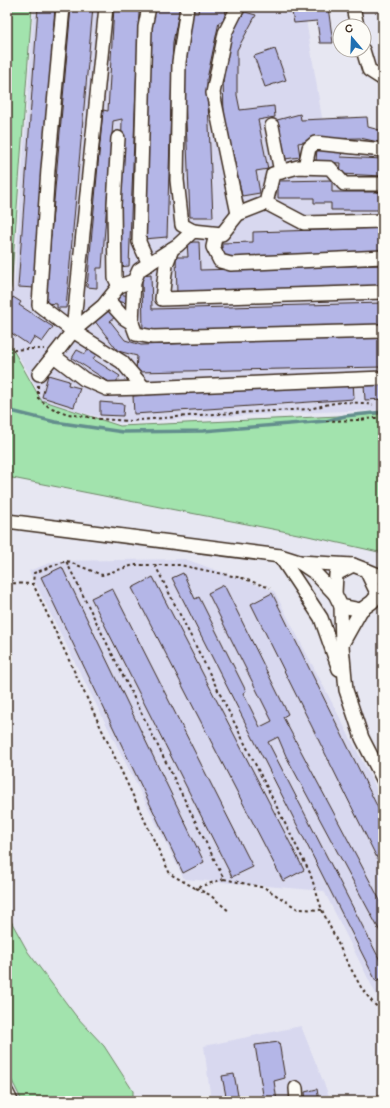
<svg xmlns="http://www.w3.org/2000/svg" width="390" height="1108" font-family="'Balsamiq Sans',sans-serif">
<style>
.built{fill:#d8d8ef}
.green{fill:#a2e3ad;stroke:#6e8666}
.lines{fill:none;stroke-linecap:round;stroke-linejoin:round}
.stream{stroke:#648e8d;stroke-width:3.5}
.building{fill:#b4b6e7;stroke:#3b2a1e}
.minor-casing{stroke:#3b2a1e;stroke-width:16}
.path{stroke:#3b2a1e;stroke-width:2;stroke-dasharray:3 3;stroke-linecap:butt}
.minor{stroke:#fdfcf7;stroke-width:13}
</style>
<rect width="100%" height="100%" fill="#e7e7f2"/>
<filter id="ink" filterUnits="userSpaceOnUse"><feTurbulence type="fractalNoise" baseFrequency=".025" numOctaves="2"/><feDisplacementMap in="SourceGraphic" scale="8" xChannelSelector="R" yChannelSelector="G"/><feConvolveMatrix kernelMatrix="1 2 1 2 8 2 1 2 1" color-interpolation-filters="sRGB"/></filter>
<g filter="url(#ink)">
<g class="built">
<path d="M34 7H304L322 118 383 143V410L286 413 119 423 41 400 36 386 7 336V301L14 289Z"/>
<path d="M185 559 274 591 383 801V1008L324 891 184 879 29 571 55 561Z"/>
<path d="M301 1026 331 1101H211L204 1046Z"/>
</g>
<g class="green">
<path d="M7 7H32L11 288 7 296Z"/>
<path d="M7 339 41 400 120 426 383 414V553L308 536 7 477Z"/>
<path d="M7 914 28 952 76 1016 104 1046 133 1091V1101H22L7 1071Z"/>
</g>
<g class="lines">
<path class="stream" d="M7 410 55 422 123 432 203 431 326 421 345 416 383 412"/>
</g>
<g class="building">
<path d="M38 7H55L35 288 18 287Z"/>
<path d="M71 7H93L66 308H57V304L45 303Z"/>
<path d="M114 7H141L139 13 129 266 119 267 122 119 113 121 102 268H97V288L87 287 103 110 108 111Z"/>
<path d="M154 7H180L173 42 167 237 144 239 152 13Z"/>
<path d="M199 7H227L223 22H219L207 79 213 217H190L184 73 193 13H198Z"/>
<path d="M291 7H328L333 43H320L317 21 294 23Z"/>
<path d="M245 12 256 15 237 50V95L240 110 274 106 275 117 258 120 268 169 256 171 260 193 242 196 224 115 223 78 226 53 231 31Z"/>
<path d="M275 49 286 80 265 87 254 56Z"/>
<path d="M300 114 301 120 367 117 368 127 383 131V143L360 138 322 139 298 143 300 157 285 159 277 120Z"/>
<path d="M317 148 342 149 341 157 383 159V176L340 174 341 163 316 162Z"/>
<path d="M332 180V192H383V210H331V203H314V198H278V181Z"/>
<path d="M383 228V253L222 258V243L253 242V232Z"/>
<path d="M187 242H199L200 270 383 265V288L177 294 176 257H188Z"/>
<path d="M151 274 152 309 383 303V327L143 333 142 275Z"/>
<path d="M115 293 129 296 128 303 114 301Z"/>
<path d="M13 297 21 302 19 305 53 327 42 342 34 337 29 345 7 330V325L10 320 7 317V307Z"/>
<path d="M109 310 115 317 110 321 125 340 141 345 383 336V367L136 372 137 356 118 351 94 320Z"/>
<path d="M90 347 98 352 93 359 120 376 114 385 72 358 77 350 85 354Z"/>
<path d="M48 375 69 381 68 385 80 388 74 407 42 397Z"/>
<path d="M353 380 354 399 134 414 133 396Z"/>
<path d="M383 383V399L365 400 364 384Z"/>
<path d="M100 402 124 404 123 416 100 415Z"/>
<path d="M62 567 204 862 183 873 41 577Z"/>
<path d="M183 573 195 599 199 597 246 691 243 693 260 727 272 721 208 593 224 585 288 714 283 717 383 906V937L286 756 278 737 268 742 383 966V977L376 981 172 578Z"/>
<path d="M153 577 304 870 283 881 132 588Z"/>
<path d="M112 588 253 867 232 877 91 598Z"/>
<path d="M272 593 383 818V870L251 604Z"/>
<path d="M279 1042 285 1078 274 1081 277 1101H264L255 1045Z"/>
<path d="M234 1074 239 1101H227L222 1076Z"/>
<path d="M317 1089 319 1101H306L305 1092Z"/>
</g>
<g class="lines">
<g class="minor-casing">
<g id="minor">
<path d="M63 7 48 169 39 305 73 331"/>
<path d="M106 7 73 331 122 362 144 388 383 378"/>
<path d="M149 7 145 27 139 242 149 264"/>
<path d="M187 7 179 62 177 180 182 225 193 231"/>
<path d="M353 7 357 26"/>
<path d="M363 50 369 70 383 79"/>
<path d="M272 126 281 172"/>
<path d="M118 138 114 205 115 278 119 286"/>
<path d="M305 167 309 148 315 143 383 150"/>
<path d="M266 203 304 223 383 221"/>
<path d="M238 214 213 93 225 33 238 7"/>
<path d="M216 234 213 247 220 261 231 264 383 257"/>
<path d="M172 249 166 265 162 299 383 292"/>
<path d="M134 281 132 323 136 334 153 337 383 331"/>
<path d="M108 300 124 318 132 323"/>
<path d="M54 356 84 379 107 389 144 388"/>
<path d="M39 374 59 349 73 331 103 306 119 286 134 281 139 270 178 245 193 231 222 234 238 214 266 203 273 174 298 167 330 168 344 184H383"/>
<path d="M7 521 280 556 299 562 353 565"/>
<path d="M280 556 321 618 339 669"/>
<path d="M299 562 314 572 335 594"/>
<path d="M353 565 366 570 378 595 372 602 361 610 341 606 335 594 336 574Z"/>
<path d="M366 570 383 577"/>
<path d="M341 606 342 646 346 690 362 738 383 779"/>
<path d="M342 644 361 610"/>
<path d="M296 1088 297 1101"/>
<path d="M7 1093 11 1101"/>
</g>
</g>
<g class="path">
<path d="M7 351 23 349H44"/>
<path d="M38 385V398L49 407 68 414 100 419 130 421 198 415 310 409 329 404 343 402 362 403 373 405"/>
<path d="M326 421 360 420 383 417"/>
<path d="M67 561 102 575 134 565H180L242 578 270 588"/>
<path d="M155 565 310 873 322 910 345 958 362 989 374 1004 383 1012"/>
<path d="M7 583 33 584"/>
<path d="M224 879 195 888 170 874 33 584 34 573 66 561 224 879 265 888 298 909 322 910"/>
<path d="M196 888 210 895 230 912"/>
</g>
<use href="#minor" class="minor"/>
</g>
</g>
<rect width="390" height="1108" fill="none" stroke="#fdfcf7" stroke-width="24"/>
<rect x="12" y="12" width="366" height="1084" fill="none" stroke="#3b2a1e" stroke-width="1.5" filter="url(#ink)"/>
<g transform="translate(352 38) rotate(341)"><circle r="19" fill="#fdfcf7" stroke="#afa8a0"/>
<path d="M0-3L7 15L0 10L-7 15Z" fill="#1f6fb2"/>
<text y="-6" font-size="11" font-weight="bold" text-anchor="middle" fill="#3b2a1e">С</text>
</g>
</svg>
